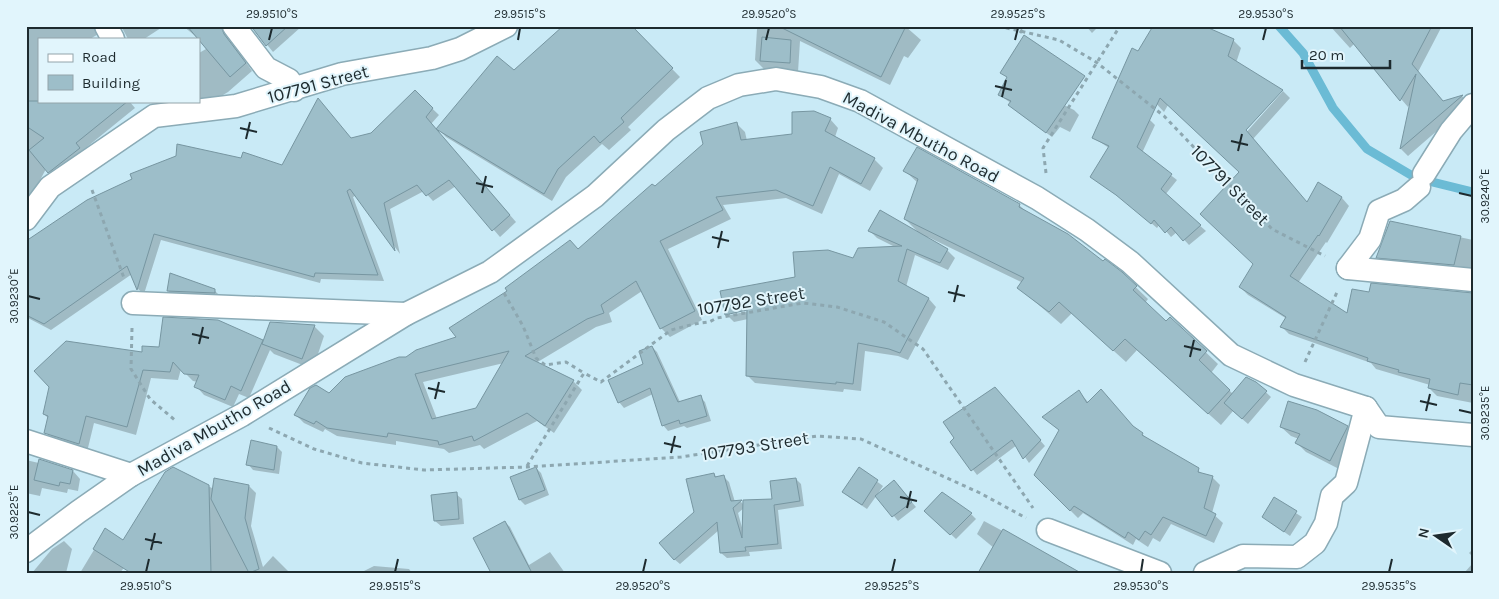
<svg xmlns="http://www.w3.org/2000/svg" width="1499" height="599" font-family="Karla,sans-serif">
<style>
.shadow{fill:#0003;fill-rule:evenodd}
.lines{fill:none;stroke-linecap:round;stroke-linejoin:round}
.stream{stroke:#6bbbd5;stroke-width:9}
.building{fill:#9dbec9;stroke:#7796a1;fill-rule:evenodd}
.street-casing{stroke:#8babb6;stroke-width:25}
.path{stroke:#8da7b0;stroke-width:3;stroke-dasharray:4 4;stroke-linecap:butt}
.street{stroke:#fff;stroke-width:22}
.ticks{fill:none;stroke:#1d2a2e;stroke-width:2}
.labels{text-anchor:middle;stroke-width:4;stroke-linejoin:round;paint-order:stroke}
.street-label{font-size:18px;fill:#1d2a2e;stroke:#e1f5fc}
.neatline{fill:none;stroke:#1d2a2e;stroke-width:2}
.ticks-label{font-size:12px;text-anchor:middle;fill:#1d2a2e}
</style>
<rect width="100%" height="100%" fill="#c9eaf6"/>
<g class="shadow">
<path d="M26 26H102L100 33 90 39H39V101H129L135 108 82 151 86 156 56 179 46 169 26 206Z"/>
<path d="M121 26H164L144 39H128Z"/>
<path d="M183 26H230L228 36 252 71 228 92 208 104 178 107 172 101H199V53L206 49 199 39Z"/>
<path d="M252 26H300L301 27 273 52Z"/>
<path d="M570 26H640L634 30 680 77 628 127 631 130 609 150 602 144 566 177 552 201 446 137 438 129Z"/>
<path d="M763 26H905L921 40 908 58 904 56 890 85 800 41 798 72 764 69 755 60 757 29Z"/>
<path d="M1086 26H1099L1092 33Z"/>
<path d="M1330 26H1442L1418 72 1444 102 1462 96 1469 103 1408 156 1401 149 1411 102 1408 107 1354 44 1350 48Z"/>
<path d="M1233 40 1241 48 1236 63 1241 134 1243 136 1283 91 1290 98 1253 139 1307 203 1318 184 1342 198 1349 206 1327 243 1326 242 1298 283 1348 315 1370 294H1473V403L1437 396 1429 388 1430 385 1376 369 1371 363 1289 334 1282 327 1287 319 1248 295 1240 287 1255 264 1241 173 1168 105 1164 112 1124 69 1138 52Z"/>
<path d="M1008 77 1074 110 1079 115 1070 132 1060 127 1052 137 1015 110 1010 105 1011 103 999 95Z"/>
<path d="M415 92 439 115 431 124 516 222 500 237 456 186 433 201 424 191 390 209 400 254 357 195 353 197 384 281 321 279 320 283 161 240 144 294 138 289 132 274 51 330 26 317V243L282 167 351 139 372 134Z"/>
<path d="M830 119 838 128 835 137 874 159 883 168 870 191 839 174 822 214 786 198 723 205 731 219 668 249 702 320 670 337 661 328 642 291 609 313 612 322 596 327 536 363 573 381 582 390 554 433 537 421 484 449 480 445 449 453 444 449 396 441V445L337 436 325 429 323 432 304 423 295 414 329 395 407 358 458 337 578 251 736 123 745 132 747 141 794 136ZM504 363 477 409 437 419 423 382Z"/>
<path d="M1150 120 1155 125 1142 153 1177 180 1165 195 1206 231 1189 245 1177 232 1171 237 1160 224 1157 228 1123 199 1091 177 1109 148 1094 138Z"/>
<path d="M905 171 1019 205 1028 213 1121 273 1148 299 1145 303 1166 323 1170 318 1218 364 1211 373 1233 394 1256 383 1271 397 1248 424 1233 411 1221 425 1137 350 1126 362 1072 313 1061 324 1019 288 1023 283 928 237 927 238 947 250 955 258 948 270 915 255 906 287 929 299 936 307 908 360 898 356 865 351 861 391 844 389 843 392 755 383 748 376V319L734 322 726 314 796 278 897 248 877 238 870 231 918 232 905 219 918 183ZM753 308 754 310 730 315V312Z"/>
<path d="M1390 222 1473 240V273L1385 265 1378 257Z"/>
<path d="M214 290 219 295 174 296 168 291Z"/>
<path d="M314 326 324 336 313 369 274 354 270 350 249 398 239 394 233 407 204 395 196 386 198 382 193 381 181 369 178 380 151 378 136 435 94 423 87 452 54 441 46 433 49 419 44 414 143 353 160 348 262 341 264 342Z"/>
<path d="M652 347 657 352 680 402 700 397 705 402 711 421 687 428 684 426 668 431 663 425 653 394 624 408 619 402 644 365Z"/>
<path d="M1079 392 1089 403 1135 428 1150 441 1203 474 1212 477 1220 485 1212 513 1223 523 1214 543 1171 524 1160 542 1153 538 1148 547 1136 539 1133 545 1083 513 1078 518 1035 475 1060 431 1044 417Z"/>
<path d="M1000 394 1045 446 1029 463 1017 445 977 475 952 442Z"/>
<path d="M1281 427H1347L1356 436 1339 469 1306 452 1297 443 1299 439 1291 436Z"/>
<path d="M277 447 282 452 279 474 253 470 248 464Z"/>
<path d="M26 460 73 471 80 479 78 491 68 489 67 493 42 488 40 496 26 493Z"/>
<path d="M536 468 541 473 549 495 525 505 520 500 512 478Z"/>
<path d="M173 469 214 489 249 486 256 493 251 526 263 567 273 556 290 573H190L126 565 120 573H80L106 530 124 541Z"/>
<path d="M860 469 883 486 877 495 899 487 916 507 898 521 877 495 867 509 849 497 844 492Z"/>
<path d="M714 474 717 478 724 477 729 482 735 502H741L744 505 774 501 796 479 801 484 804 506 778 510 782 549 749 552 750 556 727 558 721 553 719 530 680 564 674 559ZM744 508 743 531 738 513Z"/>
<path d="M456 494 462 499 464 524 441 526 435 521Z"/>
<path d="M1274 499 1302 517 1290 536 1263 517Z"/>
<path d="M926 511 971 514 976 519 956 539Z"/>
<path d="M984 521 1047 555 994 548 977 534Z"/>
<path d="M505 522 510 527 529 565 550 552 565 573H495Z"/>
<path d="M64 541 72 549 66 573H32L52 549Z"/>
<path d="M1473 549V557L1469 553Z"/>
<path d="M1473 563V573H1464Z"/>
<path d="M374 566 409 569 412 573H360Z"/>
</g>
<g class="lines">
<path class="stream" d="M1279 26 1303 53 1333 108 1367 149 1416 178 1473 192"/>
</g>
<g class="building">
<path d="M187 26H221L224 34 246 63 230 77Z"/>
<path d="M251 26H288L266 46Z"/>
<path d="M563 26H632L673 68 621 118 624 122 600 143 594 136 558 169 544 194 436 129 497 56 514 70Z"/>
<path d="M778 26H906L881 77Z"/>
<path d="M1153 26H1204L1234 39 1228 56 1283 90 1246 130 1307 202 1318 182 1342 197 1319 236 1318 235 1290 276 1347 313 1352 289 1369 292 1371 283 1473 293V385L1460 383 1458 395 1428 388 1430 379 1398 372 1399 370 1367 361 1368 358 1280 327 1286 317 1239 287 1253 264 1200 214 1239 172 1160 98 1137 147 1172 174 1161 189 1201 225 1183 241 1171 227 1165 233 1154 220 1151 224 1116 195 1090 177 1109 146 1092 138 1132 48 1138 51Z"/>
<path d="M1339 26H1432L1412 64 1443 101 1463 95 1400 149 1416 74 1400 101Z"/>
<path d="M1024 35 1085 76 1046 133 1008 105 1011 101 998 95 1007 77 1000 73Z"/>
<path d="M762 37 791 40 790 63 760 61Z"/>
<path d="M415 90 433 108 426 117 510 215 492 231 449 180 426 196 417 185 384 203 395 251 350 189 347 191 378 275 315 273 314 277 154 234 137 290 127 266 44 324 26 315V241L87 200 132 179 130 174 176 156 177 144 241 158 243 152 282 165 318 98 351 138 371 133Z"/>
<path d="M26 101H128L76 143 80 148 48 173 29 150 44 138 26 126Z"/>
<path d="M814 111 831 118 825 131 875 158 861 184 830 167 813 206 776 190 716 197 723 210 660 241 695 311 660 329 636 281 601 305 604 313 587 319 525 356 574 380 545 426 527 413 474 441 472 436 439 445 438 441 388 433 387 437 327 428 316 421 314 424 294 415 310 388 316 385 329 393 345 377 399 357H406L416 350 456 337 449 328 507 291 505 288 570 240 578 249 652 184 655 186 703 144 700 132 737 122 741 140 792 134V112ZM509 351 476 408 432 419 415 374Z"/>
<path d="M917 147 1020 204 1019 207 1068 234 1103 261 1105 259 1122 272 1137 286 1133 290 1166 321 1170 317 1207 351 1199 360 1230 390 1208 414 1125 339 1113 351 1059 302 1049 312 1017 288 1024 278 904 219 918 179 903 171Z"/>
<path d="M880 210 948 249 940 263 907 249 898 281 929 298 900 353 889 349 858 343 853 384 836 382V384L746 376 747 310 725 315 720 291 795 277 793 252 828 250 853 258 858 248 902 246 868 231Z"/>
<path d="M1390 221 1461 236 1454 265 1376 258Z"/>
<path d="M170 273 215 289V293L167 291Z"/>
<path d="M163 317 218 320 263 340 241 391 231 386 225 400 194 387 199 375 184 374 173 362 170 372 143 370 127 427 86 416 79 444 44 433 48 416 43 414 49 387 34 371 66 341 142 352V346L159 347Z"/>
<path d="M270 322 315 325 302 359 262 344Z"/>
<path d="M652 346 678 402 701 395 707 416 680 424 679 420 662 426 650 388 618 403 608 380 643 364 639 351Z"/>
<path d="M1246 377 1256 382 1267 391 1242 419 1224 403Z"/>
<path d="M995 387 1041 440 1023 459 1012 440 971 471 950 442 954 438 943 422Z"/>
<path d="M1101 389 1133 426 1143 433 1142 435 1199 468 1198 472 1213 476 1204 508 1216 514 1206 536 1163 517 1151 535 1145 531 1139 540 1128 532 1125 538 1074 506 1070 511 1034 475 1059 430 1042 417 1079 390 1087 403Z"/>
<path d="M1288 401 1317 410 1348 426 1330 461 1295 443 1300 434 1280 427Z"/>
<path d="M251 440 277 446 274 470 246 465Z"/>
<path d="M39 459 73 470 70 484 60 482 59 486 34 480Z"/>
<path d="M173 467 209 485 211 573H131L93 549 105 528 123 540 165 472Z"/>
<path d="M536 467 545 490 519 500 510 477Z"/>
<path d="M859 467 878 480 862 505 842 492Z"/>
<path d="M714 473 715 477 724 475 731 501 742 500 733 508 742 538 743 500 772 499 770 481 796 478 800 501 774 505 778 544 745 547 746 551 720 553 717 522 674 560 659 543 694 512 686 479Z"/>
<path d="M214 478 249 485 245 518 259 569 249 573 211 499Z"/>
<path d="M894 480 912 502 892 517 875 496Z"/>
<path d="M457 492 459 519 434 521 431 495Z"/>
<path d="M942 492 972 513 950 535 924 511Z"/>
<path d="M1274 497 1297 511 1284 532 1262 517Z"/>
<path d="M505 521 532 573H491L473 538Z"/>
<path d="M1003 529 1081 573H978Z"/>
</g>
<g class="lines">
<g class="street-casing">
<g id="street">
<path d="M106 26 113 39"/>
<path d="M234 26 266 68 289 80 294 90"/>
<path d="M1424 174 1451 131 1473 105"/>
<path d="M26 219 50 187 154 116 236 106 342 74 432 58 460 49 506 26"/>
<path d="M1348 268 1473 280"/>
<path d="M1348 268 1370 239 1379 211 1404 200 1419 187"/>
<path d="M133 303 406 314"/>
<path d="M26 441 131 475"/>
<path d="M1048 530 1160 573"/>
<path d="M26 551 78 512 131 475 242 415 406 314 490 272 595 196 666 130 708 98 739 85 776 79 821 87 860 101 1037 198 1087 230 1130 262 1231 355 1294 385 1366 408 1379 427 1473 435"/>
<path d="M1205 573 1243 556 1297 557 1315 543 1326 523 1332 496 1346 483 1366 408"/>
</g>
</g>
<g class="path">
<path d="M998 26 1059 40 1096 62 1164 116 1272 229 1325 256"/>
<path d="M1020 33 1025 26"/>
<path d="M1046 173 1043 148 1120 26"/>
<path d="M92 190 124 278"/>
<path d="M504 293 523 326 536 358 545 365 566 362 584 373"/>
<path d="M132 328 131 369 150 399 176 421"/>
<path d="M1305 362 1338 290"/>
<path d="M269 428 314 449 362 463 424 470 527 467 681 457 817 436 861 439 980 493 1026 518"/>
<path d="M527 466 584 373 601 382 671 330 694 324 709 322 717 318 803 303 837 307 884 322 923 349 1033 508"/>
</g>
<use href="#street" class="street"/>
</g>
<path class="ticks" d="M269 40 272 28M518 40 520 28M766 40 769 28M1015 40 1018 28M1263 40 1266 28M995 86 1012 90M1002 97 1006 80M240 128 257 132M246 139 250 122M1231 141 1248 145M1238 151 1242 134M476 183 493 187M482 193 486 176M1459 193 1472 196M712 237 729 241M718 248 722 231M948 292 965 296M28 296 40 299M954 302 958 285M192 334 209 338M199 344 203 327M1184 346 1201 350M1190 357 1194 340M428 388 445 392M435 399 439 382M1420 401 1437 405M1459 410 1472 413M1426 411 1430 394M664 443 681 447M671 453 675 436M900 497 917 501M907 508 911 491M28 512 40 515M145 539 162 543M151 550 155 533M146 572 149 559M395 572 398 559M643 572 646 559M892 572 895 559M1141 572 1143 559M1389 572 1392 559"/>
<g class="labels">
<g class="street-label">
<text transform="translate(318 84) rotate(-15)" y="6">107791 Street</text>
<text transform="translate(921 137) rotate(28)" y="6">Madiva Mbutho Road</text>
<text transform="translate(1230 185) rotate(46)" y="6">107791 Street</text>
<text transform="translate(751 301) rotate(-9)" y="6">107792 Street</text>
<text transform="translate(214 428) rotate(-30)" y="6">Madiva Mbutho Road</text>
<text transform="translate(755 446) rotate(-9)" y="6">107793 Street</text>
</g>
</g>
<rect width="1499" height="599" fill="none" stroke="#e1f5fc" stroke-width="55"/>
<rect x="38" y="38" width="162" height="65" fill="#e1f5fc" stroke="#93a4aa"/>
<rect x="48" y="54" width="25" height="8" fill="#ffffff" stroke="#93a4aa"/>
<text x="82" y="62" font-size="15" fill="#1d2a2e">Road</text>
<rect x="48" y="75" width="25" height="15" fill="#9dbec9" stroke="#93a4aa"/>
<text x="82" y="88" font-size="15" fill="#1d2a2e">Building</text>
<g transform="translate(1436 536) rotate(283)" stroke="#e1f5fc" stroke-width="4" paint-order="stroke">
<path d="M0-4L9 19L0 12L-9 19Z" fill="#1d2a2e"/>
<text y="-8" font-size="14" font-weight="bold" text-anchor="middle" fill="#1d2a2e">N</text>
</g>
<path d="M1302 60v8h88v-8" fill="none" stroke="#1d2a2e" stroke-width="2.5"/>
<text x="1309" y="60" font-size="15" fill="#1d2a2e" stroke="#e1f5fc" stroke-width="4" paint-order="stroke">20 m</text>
<rect x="28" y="28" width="1444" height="544" class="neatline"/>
<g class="ticks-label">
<text x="272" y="18">29.9510°S</text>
<text x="520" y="18">29.9515°S</text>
<text x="769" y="18">29.9520°S</text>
<text x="1018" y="18">29.9525°S</text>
<text x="1266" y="18">29.9530°S</text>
<text transform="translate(1485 196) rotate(-90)" y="4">30.9240°E</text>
<text transform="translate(14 296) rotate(-90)" y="4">30.9230°E</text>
<text transform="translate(1485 413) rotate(-90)" y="4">30.9235°E</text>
<text transform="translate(14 512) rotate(-90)" y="4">30.9225°E</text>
<text x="146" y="590">29.9510°S</text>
<text x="395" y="590">29.9515°S</text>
<text x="643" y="590">29.9520°S</text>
<text x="892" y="590">29.9525°S</text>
<text x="1141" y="590">29.9530°S</text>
<text x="1389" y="590">29.9535°S</text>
</g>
</svg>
